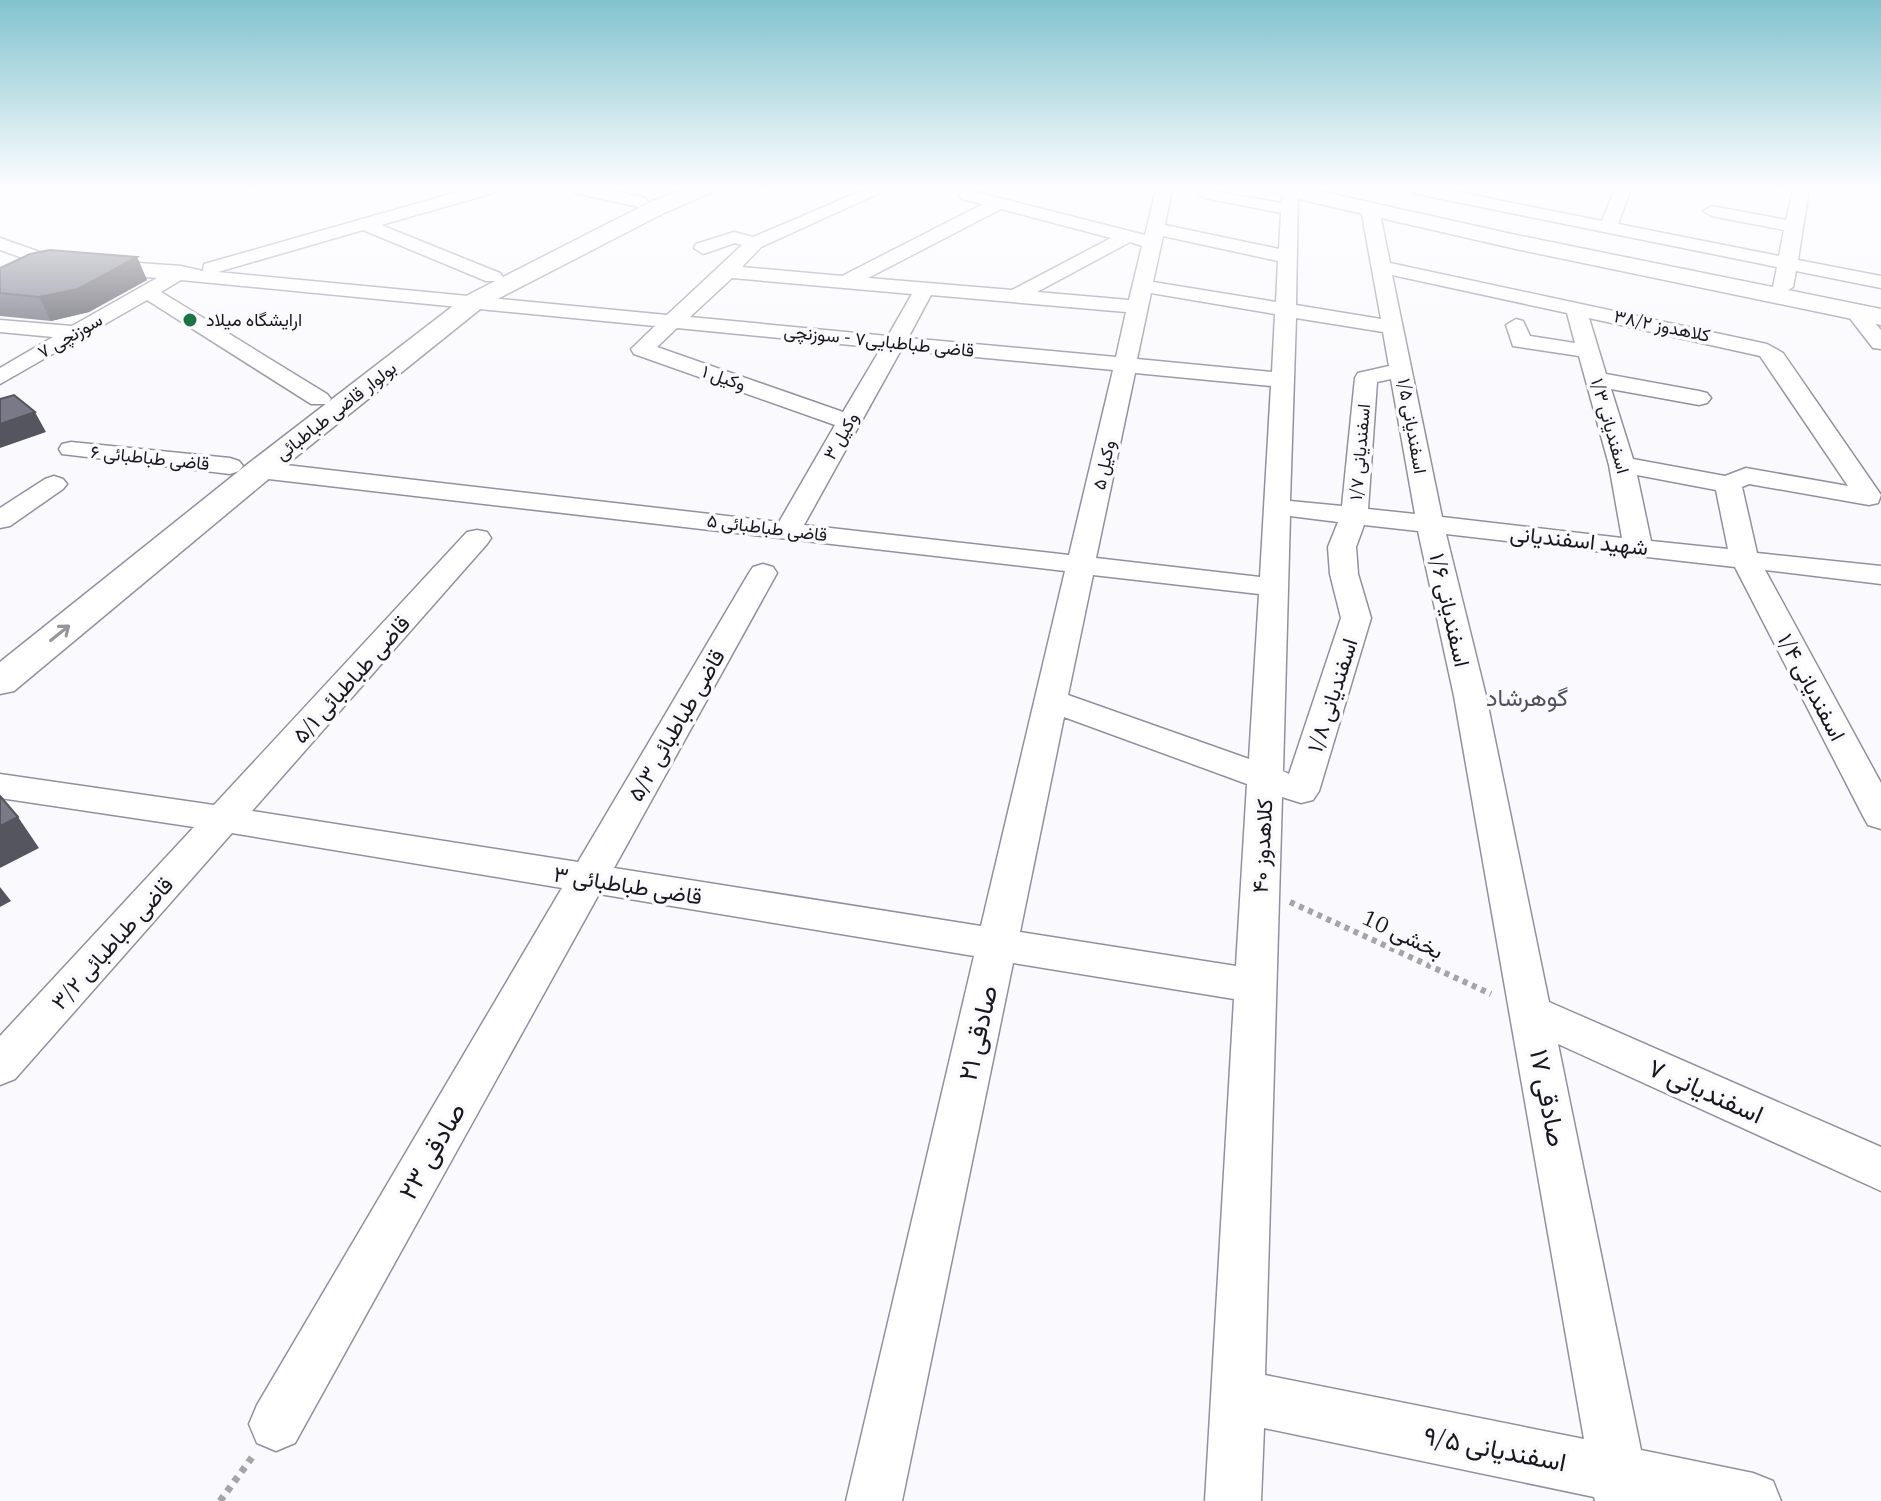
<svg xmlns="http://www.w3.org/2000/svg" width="1881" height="1501" font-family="'IBM Plex Serif',Vazirmatn,serif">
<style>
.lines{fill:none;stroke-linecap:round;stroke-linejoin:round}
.minor-casing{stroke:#9190a1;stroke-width:3}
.major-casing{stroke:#9190a1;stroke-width:3}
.path-far1{stroke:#a5a5a9;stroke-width:6;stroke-dasharray:5 5;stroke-linecap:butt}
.path{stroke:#a5a5a9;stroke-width:7;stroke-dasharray:6 6;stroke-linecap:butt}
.minor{fill:#fff;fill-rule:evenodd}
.major{fill:#fff;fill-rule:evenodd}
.wall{fill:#686875}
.shaded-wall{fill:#55555f}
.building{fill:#797988;stroke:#55555f;stroke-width:2}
.oneway{stroke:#979799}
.poi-dot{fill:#1e7346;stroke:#fafafe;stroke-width:3}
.labels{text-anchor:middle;stroke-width:7;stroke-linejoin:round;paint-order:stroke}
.far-poi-label{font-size:18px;fill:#17171d;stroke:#fafafe;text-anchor:start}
.far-street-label{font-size:18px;fill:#17171d;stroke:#fafafe}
.street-label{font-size:22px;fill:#17171d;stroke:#fafafe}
.neighbourhood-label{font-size:24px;fill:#50505f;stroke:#fafafe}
.near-street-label{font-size:26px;fill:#17171d;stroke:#fafafe}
</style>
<rect width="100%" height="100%" fill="#fafafe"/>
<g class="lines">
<g class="minor-casing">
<g id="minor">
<path d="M468 189H495L493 193 381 225 500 273 503 277 500 281H486L363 230 218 272 667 315 742 245 735 243 703 254 694 248 696 244 734 232 753 237 866 189 886 190 761 247 742 267 842 276 983 204 962 199 960 195 968 190 1145 235 1156 189H1172L1165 225 1279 249 1281 213 1205 198 1197 193 1199 189 1282 203 1284 189H1298L1296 305 1381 319 1361 209 1370 204 1379 209 1390 263 1767 344 1783 353 1881 495 1878 503 1869 505 1749 484 1742 487 1757 553 1881 566V584L1765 570 1881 783V829L1868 825 1863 816 1735 567 1446 534 1486 696 1549 1002 1881 1147V1191L1558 1044 1641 1450 1753 1473 1773 1481 1781 1501H1595L1594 1497 1264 1428 1261 1501H1205L1234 999 1013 963 902 1501H846L974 956 599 894 295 1443 276 1451 257 1443 249 1424 257 1405 562 888 232 833 15 1079 0 1085V1036L194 827 0 798V774L214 805 467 532 477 530 487 532 491 538 487 544 252 811 578 862 749 573 753 567 763 564 773 567 777 573 614 868 981 926 1065 571 260 478 251 475 247 470 251 465 260 462 779 522 835 425 634 354 631 349 655 326 181 280 161 292 327 394 331 399 327 404H311L147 300 0 384V368L53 337 0 332V320L72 326 157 278 51 268 0 250V238L54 257 181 266 203 271 204 264ZM1001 209 1111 238 1012 290 868 278ZM1163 236 1278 261 1276 302 1153 282ZM1130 242 1142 246 1129 300 1037 292ZM1392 275 1567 313 1575 343 1530 336 1523 321 1516 319 1506 325 1513 346 1579 356 1609 465 1622 538 1442 517ZM732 278 912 294 888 336 690 317ZM1151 293 1275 314 1272 372 1137 359ZM931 295 1126 312 1116 357 908 338ZM1296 318 1383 332 1389 366 1358 373 1355 378 1342 506 1290 501ZM1589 318 1760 356 1848 486 1746 468 1725 476 1633 459 1611 389 1699 405 1707 403 1711 398 1707 393 1699 391 1606 374ZM677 328 881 348 843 412 657 347ZM901 350 1113 370 1069 555 804 525ZM1135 373 1271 386 1260 577 1096 558ZM1391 379 1415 514 1368 509 1377 382ZM1637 475 1716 490 1728 549 1651 541ZM1290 516 1338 522 1328 547 1330 574 1341 618 1289 774 1283 771ZM1364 525 1418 531 1454 696 1584 1439 1265 1375 1282 797 1301 803 1313 800 1319 791 1371 618 1358 574 1356 547ZM1093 575 1259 594 1249 759 1068 695ZM1064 717 1247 784 1236 966 1020 932Z"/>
<path d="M573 189H604L645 198 648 202 639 207 575 193Z"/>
<path d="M1409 189H1443L1602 221 1615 189H1631L1618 224 1779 256 1784 230 1712 216 1703 211 1712 206 1786 220 1793 189H1809L1798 260 1881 276V288L1796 271 1793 287 1783 293 1773 287 1777 267 1417 194Z"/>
<path d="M1855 306 1862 308 1881 330V349L1873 348 1845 312Z"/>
<path d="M71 442 230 458 239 461 243 466 239 471 230 474 62 454 59 449 62 444Z"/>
<path d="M54 476 63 479 67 484 63 489 10 526 0 528V508L45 479Z"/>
</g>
</g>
<g class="major-casing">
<g id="major">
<path d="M684 189H713L710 193 664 213 484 306 271 477 14 691 0 694V662L249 463 466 296 648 203Z"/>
<path d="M1271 189H1310L1516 235 1881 309V325L1516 249 1281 195Z"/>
</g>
</g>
<path class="path-far1" d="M1290 902 1491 994"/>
<path class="path" d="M220 1501 253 1456"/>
<use href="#minor" class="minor"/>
<use href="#major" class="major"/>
</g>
<path class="wall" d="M137 257 147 280 89 312 51 321 0 316V268Z"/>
<g class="shaded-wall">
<path d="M137 257 147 280 89 312 51 321 39 297Z"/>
<path d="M35 412 46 432 0 448V424Z"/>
<path d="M18 817 39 848 0 868V826Z"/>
<path d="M0 887 11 901 0 907Z"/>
</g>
<g class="building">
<path d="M50 250 137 257 78 289 39 297 0 293V268L30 254Z"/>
<path d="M14 395 35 412 0 424V399Z"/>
<path d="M0 796 18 817 0 826Z"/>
</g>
<defs><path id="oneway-shaft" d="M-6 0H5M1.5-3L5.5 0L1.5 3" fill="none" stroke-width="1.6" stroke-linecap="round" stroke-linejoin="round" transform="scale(2)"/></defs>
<use class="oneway" href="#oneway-shaft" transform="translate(60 633) rotate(-39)"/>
<linearGradient id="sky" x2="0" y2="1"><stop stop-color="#82c3ce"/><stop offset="0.47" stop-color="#fdfdff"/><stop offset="1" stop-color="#fdfdff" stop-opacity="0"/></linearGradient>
<rect width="1881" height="399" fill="url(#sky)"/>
<circle class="poi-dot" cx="190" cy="320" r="8"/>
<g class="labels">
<g class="far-poi-label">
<text x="206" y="326">ارايشگاه ميلاد</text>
</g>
<g class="far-street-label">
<text transform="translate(1662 326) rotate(12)" y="6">کلاهدوز ۳۸/۲</text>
<text transform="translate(70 336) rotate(-30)" y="6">سوزنچی ۷</text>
<text transform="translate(879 341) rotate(6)" y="6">قاضی طباطبایی۷ - سوزنچی</text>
<text transform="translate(724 378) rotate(19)" y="6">وکيل ۱</text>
<text transform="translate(336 411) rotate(-38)" y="6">بولوار قاضی طباطبائی</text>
<text transform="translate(1412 426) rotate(80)" y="6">اسفندیانی ۱/۵</text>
<text transform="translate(1610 426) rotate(74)" y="6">اسفندیانی ۱/۳</text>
<text transform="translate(841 436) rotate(-60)" y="6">وکيل ۳</text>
<text transform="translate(1360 452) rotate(-85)" y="6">۱/۷ اسفندیانی</text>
<text transform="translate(150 458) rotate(6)" y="6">قاضی طباطبائی ۶</text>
<text transform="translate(1104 465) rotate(-78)" y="6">وکيل ۵</text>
<text transform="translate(767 528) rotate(7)" y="6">قاضی طباطبائی ۵</text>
</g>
<g class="street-label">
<text transform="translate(1579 540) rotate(6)" y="8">شهید اسفندیانی</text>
<text transform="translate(1450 610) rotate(77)" y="8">اسفندیانی ۱/۶</text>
<text transform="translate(351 679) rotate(-48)" y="8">قاضی طباطبائی ۵/۱</text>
<text transform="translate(1812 687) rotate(62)" y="8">اسفندیانی ۱/۴</text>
<text transform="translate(1332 695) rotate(-72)" y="8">اسفندیانی ۱/۸</text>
<text transform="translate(676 725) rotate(-60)" y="8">قاضی طباطبائی ۵/۳</text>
<text transform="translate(1262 846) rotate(-87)" y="8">کلاهدوز ۴۰</text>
<text transform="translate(628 885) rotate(9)" y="8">قاضی طباطبائی ۳</text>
<text transform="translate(1403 934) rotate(25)" y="8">بخشی 10</text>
<text transform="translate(112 943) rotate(-48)" y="8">قاضی طباطبائی ۳/۲</text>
</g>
<g class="neighbourhood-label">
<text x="1527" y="706">گوهرشاد</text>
</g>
<g class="near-street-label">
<text transform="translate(978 1033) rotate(-77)" y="9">صادقی ۲۱</text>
<text transform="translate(1706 1091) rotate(24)" y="9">اسفندیانی ۷</text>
<text transform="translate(1548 1098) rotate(79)" y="9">صادقی ۱۷</text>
<text transform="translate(432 1151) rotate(-60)" y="9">صادقی ۲۳</text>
<text transform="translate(1495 1449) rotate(11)" y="9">اسفندیانی ۹/۵</text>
</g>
</g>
</svg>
